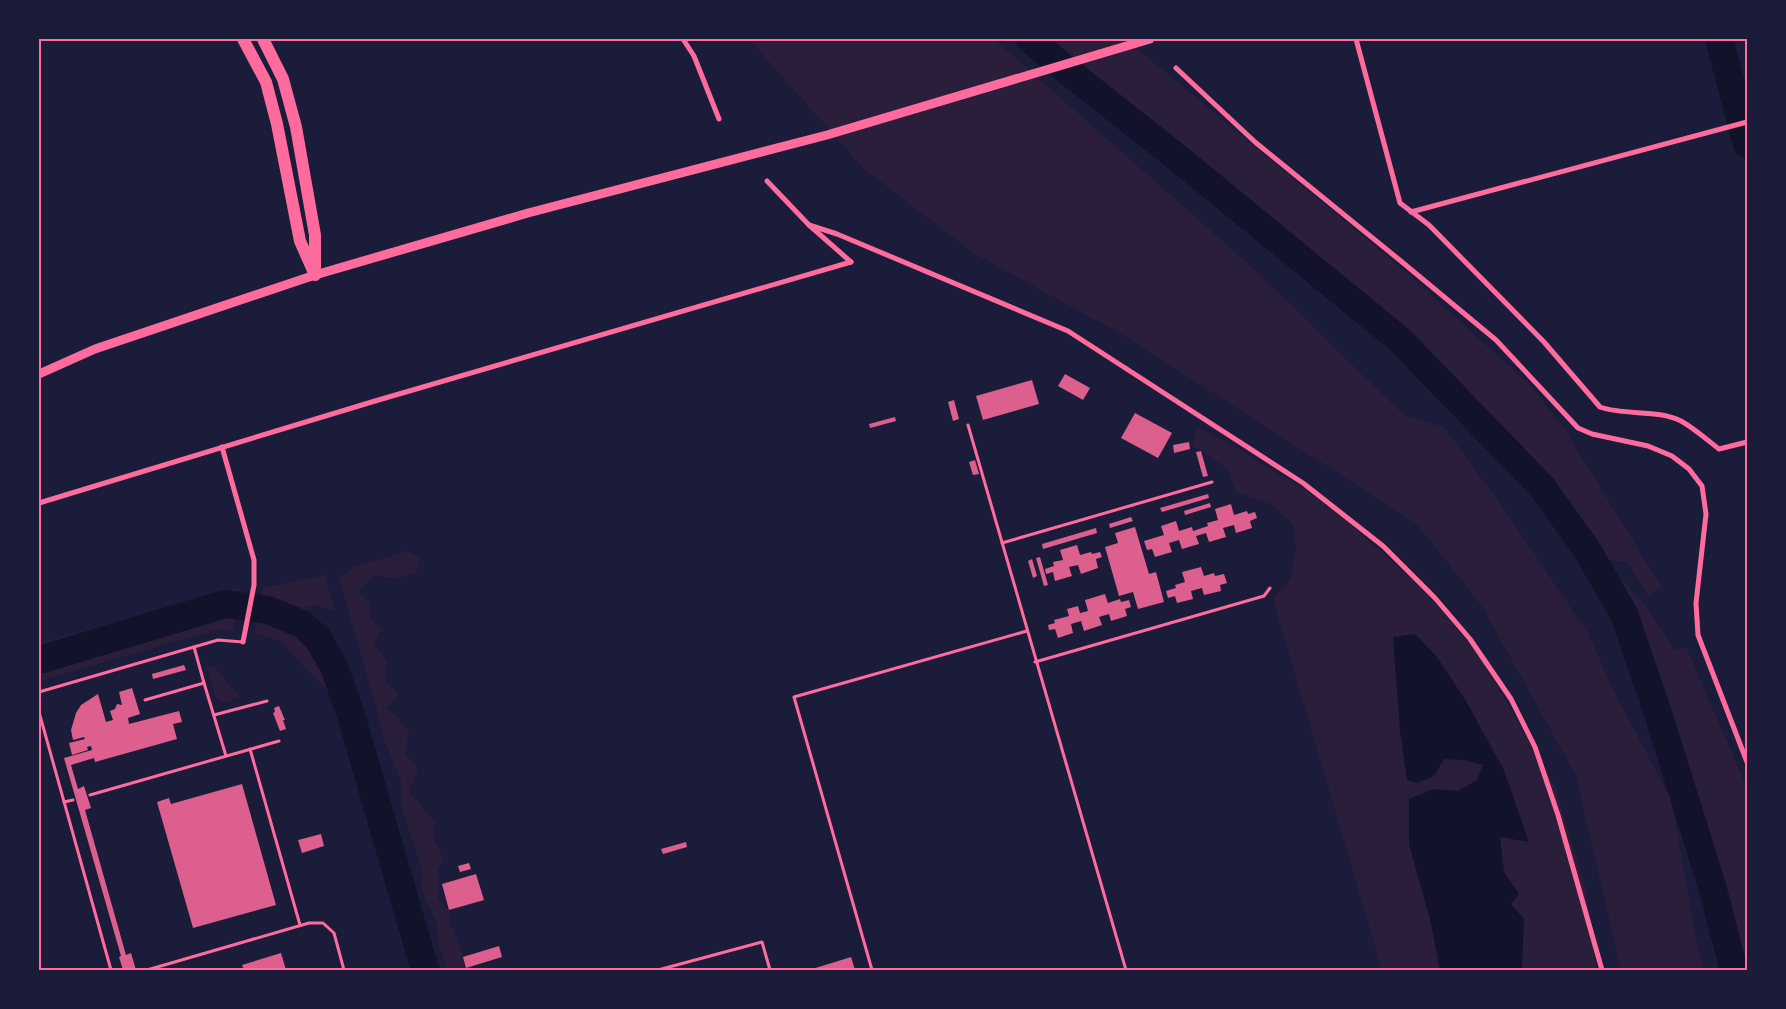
<svg xmlns="http://www.w3.org/2000/svg" width="1786" height="1009" font-family="Quicksand,sans-serif">
<style>
.green{fill:#2a1e3b}
.water{fill:#12122b}
.lines{fill:none;stroke-linecap:round;stroke-linejoin:round}
.river{stroke:#12122b;stroke-width:28}
.building{fill:#dd5f8e}
.service{stroke:#ff6b9d;stroke-width:3}
.minor{stroke:#ff6b9d;stroke-width:5}
.tertiary{stroke:#ff6b9d;stroke-width:9}
.secondary{stroke:#ff6b9d;stroke-width:9}
.motorway{stroke:#ff6b9d;stroke-width:12}
.neatline{fill:none;stroke:#ff6b9d;stroke-width:2}
</style>
<rect width="100%" height="100%" fill="#1b1b3a"/>
<g class="green">
<path d="M749 39H994L1252 267 1404 415 1444 427 1507 513 1588 633 1610 683 1672 802 1692 917 1703 970H1621L1576 776 1483 608 1417 524 1123 335 975 254 863 168Z"/>
<path d="M1049 39H1125L1399 266 1532 387 1565 430 1661 586 1650 598 1627 562 1602 559 1550 484 1480 409 1222 184 1163 139Z"/>
<path d="M1197 427 1235 446 1262 465 1305 489 1328 508 1331 507 1427 593 1483 661 1555 786 1586 890 1596 970H1382L1274 603 1276 600 1274 597 1290 580 1296 547 1293 524 1272 505 1236 492 1227 469 1193 445Z"/>
<path d="M407 551 420 557 417 572 395 579 375 575 357 592 371 603 369 616 381 629 374 645 387 661 385 682 399 694 386 708 398 718 409 732 405 753 418 769 409 791 435 823 434 839 444 859 437 869 439 881 438 898 450 912 449 919 468 970H447L438 941 437 923 421 889 422 869 401 806V780L383 738 377 710 339 578 354 567Z"/>
<path d="M1611 568 1641 600 1674 650 1686 647 1747 788V970H1733L1711 835 1643 649 1611 579Z"/>
<path d="M325 575 335 611 315 605 305 608 310 645 340 685 331 694 280 641 254 633 263 588Z"/>
<path d="M241 588 220 601 39 654V643Z"/>
<path d="M225 610 237 612 232 632 219 629 39 681V665Z"/>
<path d="M214 666 240 697 224 703 216 699 206 667Z"/>
</g>
<path class="water" d="M1415 634 1437 657 1466 701 1495 754 1503 768 1529 842 1500 837 1504 872 1519 894 1511 904 1524 919 1522 970H1440L1431 923 1409 844V799L1433 789 1458 791 1477 780 1483 765 1463 760 1444 759 1434 776 1417 783 1407 780 1400 731 1393 637Z"/>
<g class="lines">
<g class="river">
<path d="M1030 39 1064 68 1179 159 1400 340 1542 487 1586 548 1624 614 1658 713 1712 886 1734 970"/>
<path d="M1719 39 1747 144"/>
<path d="M39 660 225 604 268 610 302 624 319 640 334 667 350 712 425 970"/>
</g>
</g>
<g class="building">
<path d="M1065 374 1090 388 1083 400 1058 386Z"/>
<path d="M1032 380 1039 404 983 420 976 396Z"/>
<path d="M954 400 959 419 953 421 948 402Z"/>
<path d="M1135 413 1172 433 1158 458 1121 438Z"/>
<path d="M895 417 896 421 870 428 869 424Z"/>
<path d="M1189 442 1190 449 1174 453 1173 445Z"/>
<path d="M1201 451 1208 476 1203 477 1196 452Z"/>
<path d="M975 460 979 474 973 475 969 462Z"/>
<path d="M1208 494 1209 498 1162 512 1160 508Z"/>
<path d="M1210 503 1211 507 1185 515 1184 511Z"/>
<path d="M1231 504 1234 515 1247 511 1248 514 1255 512 1257 518 1250 521 1252 528 1236 533 1234 525 1223 528 1226 537 1209 542 1206 533 1196 536 1199 544 1182 549 1179 540 1169 543 1172 552 1155 557 1152 549 1147 550 1144 541 1164 535 1161 526 1176 521 1179 531 1192 527 1193 531 1208 526 1207 523 1218 520 1215 509Z"/>
<path d="M1131 517 1133 521 1110 528 1109 524Z"/>
<path d="M1135 527 1149 574 1156 572 1164 602 1138 609 1133 592 1119 596 1105 547 1118 543 1115 533Z"/>
<path d="M1096 528 1097 533 1043 549 1042 544Z"/>
<path d="M1077 545 1080 555 1091 552 1092 554 1100 552 1102 557 1096 559 1098 568 1081 574 1078 565 1069 567 1072 576 1055 581 1053 572 1046 574 1045 569 1054 566 1053 562 1063 560 1060 550Z"/>
<path d="M1040 557 1048 585 1044 586 1036 558Z"/>
<path d="M1032 559 1037 576 1033 578 1028 561Z"/>
<path d="M1201 567 1204 576 1214 573 1215 576 1224 574 1227 583 1220 585 1221 591 1204 595 1202 588 1191 591 1193 599 1177 603 1175 596 1168 598 1166 591 1176 588 1175 585 1185 582 1182 572Z"/>
<path d="M1105 594 1108 603 1120 599 1121 602 1129 600 1131 607 1125 609 1127 616 1111 621 1109 614 1099 617 1102 625 1084 631 1081 621 1071 624 1073 633 1058 638 1055 629 1049 630 1048 625 1055 623 1054 620 1069 616 1067 609 1078 606 1080 613 1088 611 1085 600Z"/>
<path d="M184 665 186 670 153 679 152 674Z"/>
<path d="M132 688 140 714 128 718 129 724 179 711 182 722 173 724 177 739 95 762 94 758 71 765 78 789 84 786 91 808 85 810 126 955 131 953 136 970H123L119 957 121 956 64 758 92 750 91 746 87 747 88 750 72 755 69 743 85 739 84 737 73 740 71 730 76 713 81 705 98 694 106 722 113 720 110 711 115 709 117 704 122 705 119 692Z"/>
<path d="M279 706 285 720H283L286 729 280 731 273 713 275 712 274 708Z"/>
<path d="M242 784 276 905 193 928 157 802 169 798 171 804Z"/>
<path d="M321 834 324 846 302 853 298 840Z"/>
<path d="M686 842 687 847 663 854 661 849Z"/>
<path d="M469 863 471 869 460 872 458 866Z"/>
<path d="M476 874 484 900 449 910 442 884Z"/>
<path d="M499 946 502 957 466 968 463 957Z"/>
<path d="M281 953 286 970H244L242 965Z"/>
<path d="M851 957 855 970H809Z"/>
</g>
<g class="lines">
<g class="service">
<path d="M968 425 1126 970"/>
<path d="M1002 543 1212 482"/>
<path d="M1035 662 1264 596 1270 588"/>
<path d="M204 683 226 756"/>
<path d="M39 692 218 640 243 642"/>
<path d="M145 700 204 683 194 647"/>
<path d="M39 712 111 970"/>
<path d="M214 715 267 701"/>
<path d="M250 749 300 925"/>
<path d="M90 795 279 741"/>
<path d="M64 802 73 800"/>
<path d="M147 970 309 923H323L334 933 344 970"/>
<path d="M658 970 762 942 770 970"/>
<path d="M872 970 794 697 1027 631"/>
</g>
<g class="minor">
<path d="M683 39 694 56 719 119"/>
<path d="M1356 39 1400 203 1429 225 1544 342 1600 407C1625 416 1658 409 1681 421 1694 428 1707 440 1719 449L1747 442"/>
<path d="M1176 68 1255 142 1402 262 1496 340 1578 428 1592 434 1648 446 1672 456 1689 469 1702 486 1706 514 1696 603 1698 635 1747 762"/>
<path d="M767 181 809 225 851 262"/>
<path d="M1411 212 1747 122"/>
<path d="M809 225 837 234 1068 331 1303 483 1383 546 1435 598 1470 639 1511 699 1535 747 1558 815 1602 970"/>
<path d="M222 447 254 560V585L243 642"/>
<path d="M39 503 375 401 851 262"/>
</g>
<path class="tertiary" d="M315 275 528 213 827 135 1150 39"/>
<path class="secondary" d="M39 374 95 349 315 275"/>
<g class="motorway">
<path d="M243 39 266 82 277 124 300 241 315 275"/>
<path d="M263 39 283 79 296 127 315 235V268"/>
</g>
</g>
<rect width="1786" height="1009" fill="none" stroke="#1b1b3a" stroke-width="80"/>
<rect x="40" y="40" width="1706" height="929" class="neatline"/>
</svg>
